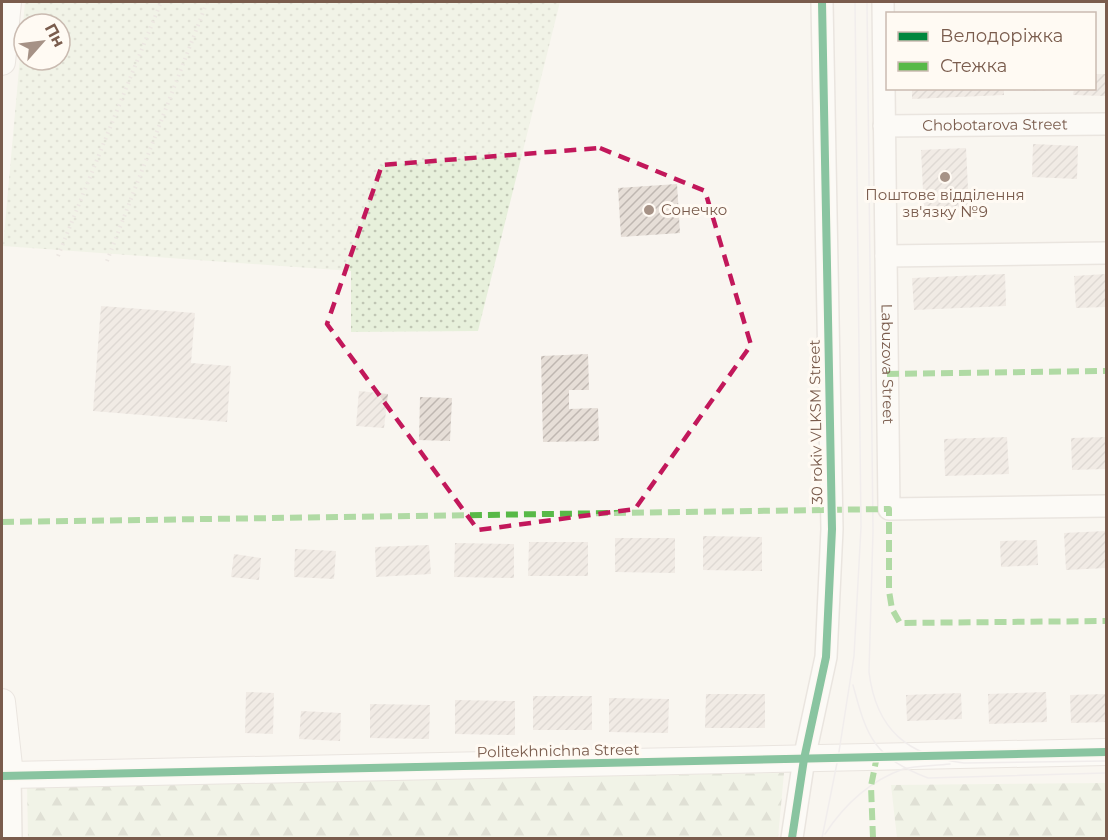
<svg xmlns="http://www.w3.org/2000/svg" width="1108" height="840" font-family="Montserrat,sans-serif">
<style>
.green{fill:url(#green-dots);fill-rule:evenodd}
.forest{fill:url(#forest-firs)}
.building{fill:url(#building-hatch)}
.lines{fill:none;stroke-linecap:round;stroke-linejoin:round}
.minor-casing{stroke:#d7d1cb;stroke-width:24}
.tertiary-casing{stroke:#d7d1cb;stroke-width:28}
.path{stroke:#dcd5d0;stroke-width:4;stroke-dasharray:1.5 4.5;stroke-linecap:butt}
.minor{stroke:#fefefd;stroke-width:21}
.tertiary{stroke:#fefefd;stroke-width:26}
.tram{stroke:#e6e3e7;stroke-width:1.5}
.quiet{stroke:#58b947;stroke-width:6;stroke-dasharray:12 6;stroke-linecap:butt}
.cycleway-casing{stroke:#fffaf3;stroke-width:11}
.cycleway{stroke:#00873e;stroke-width:8}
.marked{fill:none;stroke:#c2185b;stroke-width:4.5;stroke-dasharray:12 8;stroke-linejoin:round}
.poi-dot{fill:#a69286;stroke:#fffaf3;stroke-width:2}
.labels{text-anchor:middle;stroke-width:6;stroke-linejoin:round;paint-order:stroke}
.street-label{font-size:15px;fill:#7a5c4d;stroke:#fffaf3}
.poi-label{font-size:15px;fill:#7a5c4d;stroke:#fffaf3}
</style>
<defs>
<pattern id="green-dots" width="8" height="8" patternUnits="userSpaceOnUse" patternTransform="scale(1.5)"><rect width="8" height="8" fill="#e7f0db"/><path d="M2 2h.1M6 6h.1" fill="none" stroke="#c0c6b4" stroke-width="1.8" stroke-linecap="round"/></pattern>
<pattern id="forest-firs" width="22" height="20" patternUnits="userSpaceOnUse" patternTransform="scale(1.5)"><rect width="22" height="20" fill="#e7f0db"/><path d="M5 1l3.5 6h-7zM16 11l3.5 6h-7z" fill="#c0c6b4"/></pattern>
<pattern id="building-hatch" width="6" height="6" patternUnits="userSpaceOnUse" patternTransform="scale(1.5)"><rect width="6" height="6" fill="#e6ded7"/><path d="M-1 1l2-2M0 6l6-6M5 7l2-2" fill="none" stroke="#bfb7b1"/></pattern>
</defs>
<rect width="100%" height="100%" fill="#f9f5f0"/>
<path class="green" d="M25 2H560L478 331 351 332V271L3 246ZM24 24H60V60H24Z"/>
<g class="forest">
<path d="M784 773 778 838H28L27 784Z"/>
<path d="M1106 783V838H897L891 785Z"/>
</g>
<g class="building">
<path d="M1094 74H1105V96L1073 95 1074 88H1094Z"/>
<path d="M912 88H1004V95L912 99Z"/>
<path d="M1030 88H1057V90L1030 91Z"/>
<path d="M1033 144 1078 146 1077 179 1032 177Z"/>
<path d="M966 148 969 209 924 210 921 150Z"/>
<path d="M677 184 680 233 621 237 618 188Z"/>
<path d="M1005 274 1006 306 914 310 912 278Z"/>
<path d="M1106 274V307L1076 308 1074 276Z"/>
<path d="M101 306 195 313 191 363 231 366 227 422 93 411Z"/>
<path d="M588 354 589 390H569V409L598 408 599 441 543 442 541 356Z"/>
<path d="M359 391 388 394 384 428 356 426Z"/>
<path d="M420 397 452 398 450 441 419 440Z"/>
<path d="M1007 437 1009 474 945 476 944 439Z"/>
<path d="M1106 437V469L1072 470 1071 438Z"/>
<path d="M1106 531V568L1066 570 1064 533Z"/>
<path d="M703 536 762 537V571L703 570Z"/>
<path d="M615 538H675V573L615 572Z"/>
<path d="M1037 540 1038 565 1001 567 1000 541Z"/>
<path d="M529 542H588V576H528Z"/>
<path d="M455 543 514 544V578L454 577Z"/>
<path d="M429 545 431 574 376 577 375 547Z"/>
<path d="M295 549 336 551 334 579 294 577Z"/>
<path d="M234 554 261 558 259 580 231 577Z"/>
<path d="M246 692 274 693 273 734 245 733Z"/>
<path d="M1046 692 1047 722 989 724 988 694Z"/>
<path d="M961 693 962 719 907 721 906 695Z"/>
<path d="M706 694H765V728H705Z"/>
<path d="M1106 694V722L1071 723 1070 695Z"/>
<rect x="533" y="696" width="59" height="34"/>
<path d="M609 698 669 699 668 733 609 732Z"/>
<path d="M455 700 515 701V735L455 734Z"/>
<path d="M370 704 430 705 429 739 370 738Z"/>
<path d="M301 711 341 713 340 741 299 739Z"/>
</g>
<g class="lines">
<g class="minor-casing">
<g id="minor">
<path id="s1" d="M883 2 889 509 1106 506"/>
<path id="s2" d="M884 126 1106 124"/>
<path d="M886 256 1106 253"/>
<path d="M2 776 10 775 11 838"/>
<path d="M792 838 804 759 826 657 832 529 822 2"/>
</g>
</g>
<g class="tertiary-casing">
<g id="tertiary">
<path d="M2 62 8 2"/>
<path d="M2 702 10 775 1106 752"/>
</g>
</g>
<g class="path">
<path d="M58 256 161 2"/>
<path d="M107 261 207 2"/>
</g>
<use href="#minor" class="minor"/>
<use href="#tertiary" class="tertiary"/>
<g class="tram">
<path d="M867 2 873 531 869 672C876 730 908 756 964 763L1106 761"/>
<path d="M853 685C867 738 874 757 928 778L1106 773"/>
<path d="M825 834C844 805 870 781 903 769 917 765 935 766 950 764"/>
<path d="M822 838 838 758 854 656 861 527 855 2"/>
</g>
<g class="quiet">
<path d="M887 374 1106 371"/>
<path d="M2 522 889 509V591L892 609 900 623 1106 621"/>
<path d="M873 838 871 786 877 756"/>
</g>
<g class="cycleway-casing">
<g id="cycleway">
<path d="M2 776 1106 752"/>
<path d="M792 838 804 759 826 657 832 529 822 2"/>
</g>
</g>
<use href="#cycleway" class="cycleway"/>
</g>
<path d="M0 0H1108V840H0ZM600 148 705 191 751 345 635 509 478 530 327 324 382 165Z" fill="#f9f5f0" fill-opacity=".55" fill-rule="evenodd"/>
<path class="marked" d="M600 148 705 191 751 345 635 509 478 530 327 324 382 165Z"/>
<g class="poi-dot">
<circle cx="945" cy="177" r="6"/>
<circle cx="649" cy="210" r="6"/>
</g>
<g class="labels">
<g class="street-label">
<text dy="5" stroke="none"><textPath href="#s2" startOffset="111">Chobotarova Street</textPath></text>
<text dy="5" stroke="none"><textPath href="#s1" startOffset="362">Labuzova Street</textPath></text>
<text transform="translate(816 422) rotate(-91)" y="5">30 rokiv VLKSM Street</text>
<text transform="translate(558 751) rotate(-1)" y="5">Politekhnichna Street</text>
</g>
<g class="poi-label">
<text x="945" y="200">Поштове відділення<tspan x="945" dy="17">зв'язку №9</tspan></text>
<text x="661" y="215" text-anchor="start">Сонечко</text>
</g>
</g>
<rect width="1108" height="840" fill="none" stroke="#7a5c4d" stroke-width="6"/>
<rect x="886" y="12" width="210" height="78" fill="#fffaf3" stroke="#cabbb1" stroke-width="1.5"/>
<rect x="898" y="32" width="30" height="9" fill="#00873e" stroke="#cabbb1" stroke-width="1.5"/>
<text x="940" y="42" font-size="18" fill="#7a5c4d">Велодоріжка</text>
<rect x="898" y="62" width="30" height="9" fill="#58b947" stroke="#cabbb1" stroke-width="1.5"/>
<text x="940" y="72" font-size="18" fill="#7a5c4d">Стежка</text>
<g transform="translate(42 42) rotate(62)"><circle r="28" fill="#fffaf3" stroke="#cabbb1" stroke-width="1.5"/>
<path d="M0-4.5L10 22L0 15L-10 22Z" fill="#a69286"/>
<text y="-9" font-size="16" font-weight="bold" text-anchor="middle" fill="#7a5c4d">Пн</text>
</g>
</svg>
